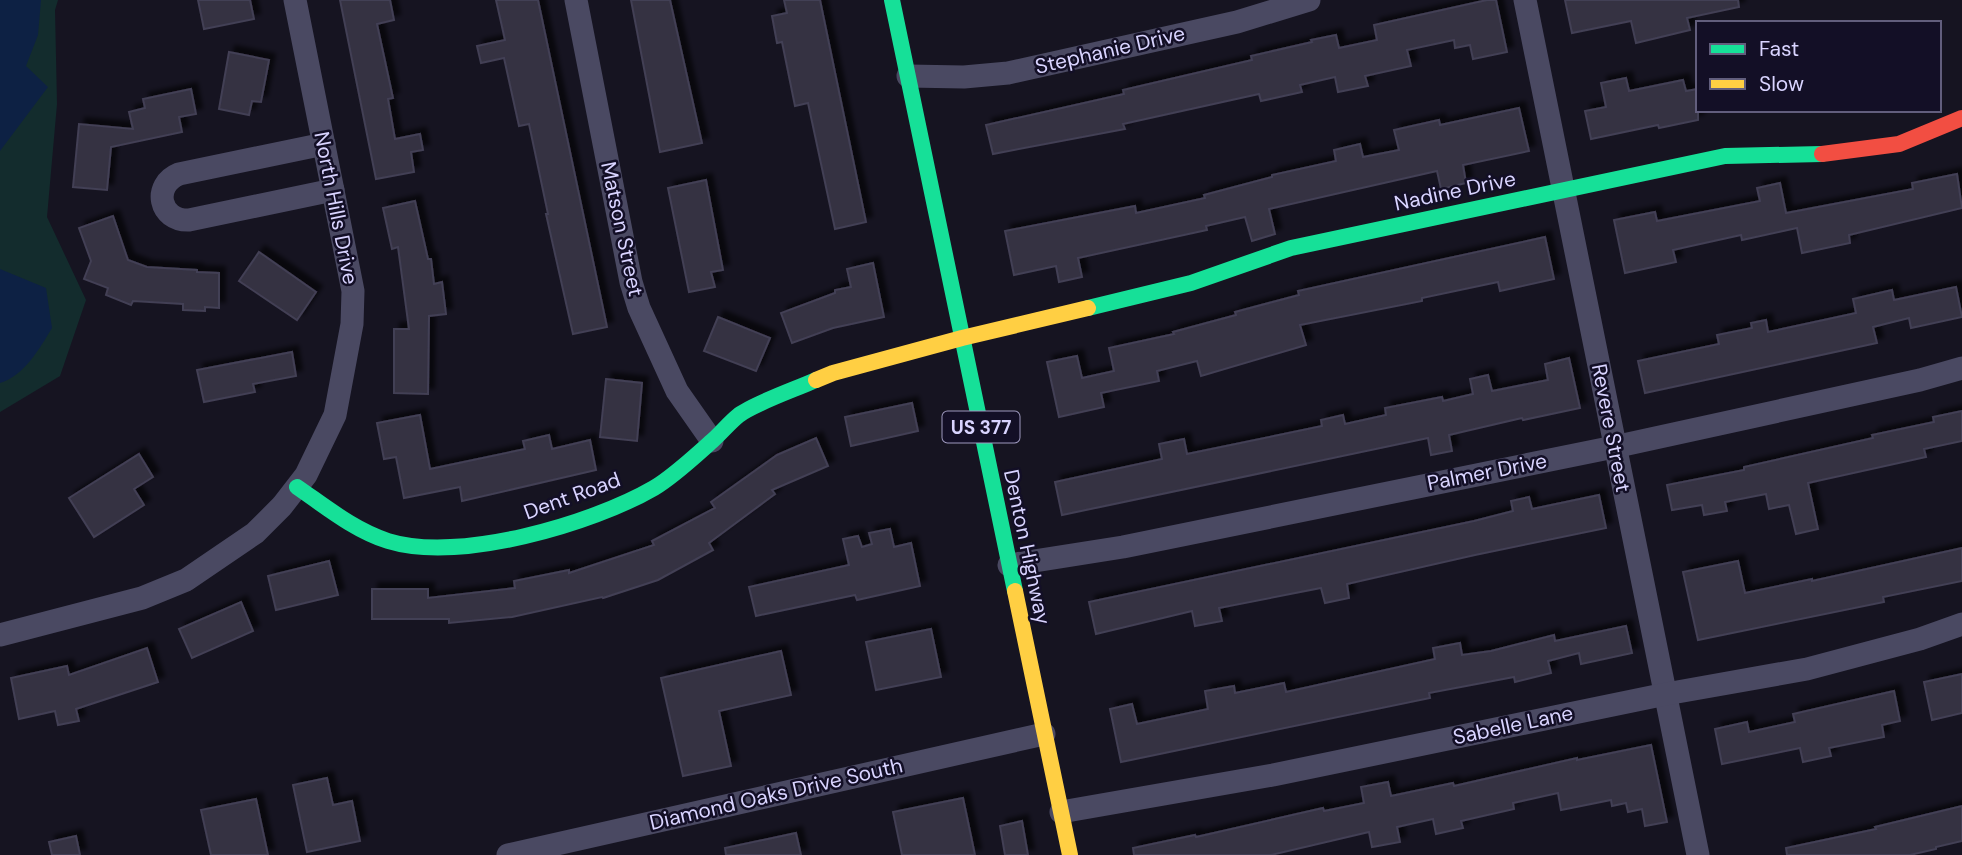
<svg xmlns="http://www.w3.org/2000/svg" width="1962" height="855" font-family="'DM Sans',sans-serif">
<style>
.green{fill:#132c2d}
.water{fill:#0d2144}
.building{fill:#343243;stroke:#433f54;stroke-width:2;filter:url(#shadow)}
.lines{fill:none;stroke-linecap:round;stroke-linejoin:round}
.street{stroke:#4a4962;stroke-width:23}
.fast{stroke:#16e098;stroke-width:16}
.slow{stroke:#ffcf43;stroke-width:16}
.jam{stroke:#f24e42;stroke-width:16}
.labels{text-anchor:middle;stroke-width:5;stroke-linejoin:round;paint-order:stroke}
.shield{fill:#130f26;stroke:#9e99be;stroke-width:2}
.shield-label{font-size:19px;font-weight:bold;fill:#d9d4ff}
.street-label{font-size:21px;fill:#d9d4ff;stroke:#130f26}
</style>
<defs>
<filter id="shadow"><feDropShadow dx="6" dy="-6" stdDeviation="2" flood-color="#0009"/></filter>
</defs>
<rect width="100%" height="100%" fill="#161421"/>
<path class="green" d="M0 0H58L55 10 57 104 47 217 86 300 60 376 0 412Z"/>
<g class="water">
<path d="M0 0H41L38 35 26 66 48 87 0 151Z"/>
<path d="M0 269 46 288 52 328C40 348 24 376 0 383Z"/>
</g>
<g class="building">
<path d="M198 0H250L254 19 204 29Z"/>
<path d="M340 0H390L394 20 377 24 393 98 388 99 395 139 420 134 423 150 411 152 414 172 376 179Z"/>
<path d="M496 0H538L607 327 573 334 546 214H548L529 124 519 126 504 58 481 63 477 46 505 40Z"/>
<path d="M631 0H670L702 143 660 152Z"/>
<path d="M784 0H820L866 222 835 229 808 103 795 106 782 42 777 43 772 16 787 13Z"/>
<path d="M1487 0H1496L1507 52 1473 59 1470 45 1455 48 1454 40 1407 50 1411 66 1365 76 1368 86 1338 92 1335 77 1300 85 1302 92 1261 101 1259 94 1123 124 1125 129 993 154 986 125 1124 94 1123 90 1252 60 1251 56 1312 42 1311 40 1336 35 1339 48 1377 40 1374 25Z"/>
<path d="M1565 0H1738L1739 7 1687 18 1690 30 1636 43 1631 21 1572 33Z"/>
<path d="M229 52 269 60 261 102 252 101 249 115 219 109Z"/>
<path d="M1626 78 1629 91 1683 80 1686 91 1698 89V120L1659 128 1658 125 1591 139 1585 111 1606 107 1601 83Z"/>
<path d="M191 89 196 114 179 117 182 132 111 147 107 190 73 187 79 124 133 129 129 112 145 108 143 99Z"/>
<path d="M1519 108 1529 151 1463 165 1466 183 1441 189 1437 171 1269 209 1275 234 1252 241 1245 217 1206 226 1207 230 1078 258 1082 277 1059 282 1056 266 1014 275 1005 231 1135 206 1136 213 1205 198 1204 195 1272 177V175L1336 161 1334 150 1360 144 1363 157 1399 150 1394 130 1439 120 1440 125Z"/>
<path d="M1957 174 1962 208 1849 235 1850 243 1802 253 1797 228 1742 240 1741 235 1673 250 1676 262 1625 273 1614 220 1655 212 1657 221 1760 201 1757 188 1780 183 1786 213 1913 189 1912 183Z"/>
<path d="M706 180 723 270 711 272 715 287 689 292 668 188Z"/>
<path d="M415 201 428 259H431L434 284 442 282 446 314 429 316 428 394 394 393V329H409L398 247 392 249 383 208Z"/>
<path d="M113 216 128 260 147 267 197 270V272L219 273V308L205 307V311L183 310V304L133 301 131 305 106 295 108 288 84 279 91 261 79 228Z"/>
<path d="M1545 237 1554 279 1500 291 1498 282 1422 298V301L1300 325 1306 345 1201 376 1197 361 1157 371 1159 381 1101 393 1104 407 1059 417 1047 362 1077 356 1082 378 1114 371 1109 348 1174 334 1173 332 1236 315 1235 312 1299 295 1298 291Z"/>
<path d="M259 252 316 292 297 320 239 281Z"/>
<path d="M873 263 884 317 833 328 792 343 781 313 835 293V290L851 287 847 269Z"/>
<path d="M1956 287 1962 317 1911 328 1909 318 1873 327 1877 343 1645 393 1638 361 1719 344 1717 335 1752 328 1751 323 1766 320 1768 332 1856 313 1853 299 1892 290 1894 300Z"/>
<path d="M718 317 770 338 756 371 704 351Z"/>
<path d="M292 352 296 376 253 384 255 392 204 402 197 370Z"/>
<path d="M1569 358 1580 408 1523 420 1522 418 1449 435 1452 451 1431 455 1428 438 1062 515 1055 482 1162 459 1159 444 1184 439 1187 454 1322 426 1321 420 1343 415 1345 424 1386 415 1385 408 1442 397 1443 401 1473 394 1470 379 1488 375 1492 391 1548 380 1545 364Z"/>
<path d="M606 379 642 383 637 441 600 437Z"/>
<path d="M912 403 918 431 851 446 845 417Z"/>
<path d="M1962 411V441L1924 449 1926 457 1808 483 1818 529 1796 534 1789 505 1769 509 1766 494 1725 502 1727 511 1704 515 1702 505 1672 510 1667 485 1744 470V467L1873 438 1872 435 1934 422 1933 417Z"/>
<path d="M420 415 430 469 525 449 523 441 549 435 552 449 590 440 596 470 462 501 460 487 404 498 396 457 384 459 377 423Z"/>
<path d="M816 438 828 466 772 490 775 494 709 543 713 550 658 580 603 598 602 597 512 617 449 623V619H372V589H428V598L515 588 514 581 569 570V573L654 545 652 541 715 508 711 502 777 455Z"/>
<path d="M139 454 153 477 134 489 144 505 94 537 69 498Z"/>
<path d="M1599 495 1606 528 1475 555 1347 584 1349 598 1325 603 1321 588 1219 608 1222 621 1195 626 1192 611 1096 634 1089 602 1474 521 1513 511 1511 501 1529 497 1532 509Z"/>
<path d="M890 529 894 547 911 543 920 586 857 600 855 595 756 616 749 587 849 565 843 539 858 536 862 547 872 544 869 533Z"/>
<path d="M1962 548V581L1883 597 1884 602 1698 640 1683 572 1738 561 1745 593 1812 579V581Z"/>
<path d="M329 561 338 595 276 610 268 576Z"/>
<path d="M241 602 253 631 192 658 179 629Z"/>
<path d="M1626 626 1632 653 1581 664 1579 653 1548 661 1551 673 1515 682 1514 677 1429 693 1430 698 1121 762 1110 709 1132 704 1137 724 1208 709 1205 691 1234 686 1235 693 1284 683 1286 692 1435 659 1433 648 1460 643 1462 655 1491 651 1554 635 1555 641Z"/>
<path d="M931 629 941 677 876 690 866 642Z"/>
<path d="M147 648 158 682 76 709 79 721 58 725 55 711 19 719 11 678 67 666 69 675Z"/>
<path d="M781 651 791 695 719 711 731 766 683 776 661 678Z"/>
<path d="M1962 674V713L1932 720 1924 682Z"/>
<path d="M1894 691 1900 721 1882 725 1884 737 1829 748 1831 756 1803 762 1800 748 1722 764 1715 729 1747 722 1749 732 1795 722 1793 714Z"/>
<path d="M1651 745 1667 822 1645 826 1642 809 1628 812 1626 803 1612 806 1611 800 1561 810 1558 793 1513 803 1514 809 1461 821 1463 828 1436 834 1433 819 1397 827 1400 842 1372 847 1369 832 1271 855H1134L1133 848 1195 835 1196 837 1323 808 1324 811 1364 803 1361 787 1388 782 1391 796 1453 783 1454 786 1577 758V760Z"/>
<path d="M327 778 333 805 352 801 360 841 307 852 293 785Z"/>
<path d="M963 798 975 855H902L893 812Z"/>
<path d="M256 799 268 855H211L201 810Z"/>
<path d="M1962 806V841L1936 847V849L1910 855H1787L1786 848 1876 829 1875 827Z"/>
<path d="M1022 821 1028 855H1005L1000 826Z"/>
<path d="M796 833 801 855H726L725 848Z"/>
<path d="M76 836 80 855H52L49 842Z"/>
</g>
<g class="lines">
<g class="street">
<path d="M576 0 631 282 639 308 677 391 712 441"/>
<path d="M1525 0 1698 855"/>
<path d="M908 76 964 77 1008 73 1237 22 1309 0"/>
<path d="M324 144 179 174C152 185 159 221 189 220L333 190"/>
<path d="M1009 565 1123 547 1614 447 1920 380 1962 368"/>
<path d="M0 635 142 598 186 580 255 533 282 506 306 475 335 415 352 324 353 291 295 0"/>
<path d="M1061 812 1273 775 1666 694 1807 669 1920 639 1962 624"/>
<path d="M508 855 1044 734"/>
</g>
<g class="fast">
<path d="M892 0 1015 591"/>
<path d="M1088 308 1191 283 1291 248 1725 156 1822 154"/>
<path d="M297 487C326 507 354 530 388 541 459 563 592 524 654 488 674 476 694 457 712 441 721 433 729 423 739 415 755 403 796 389 816 380"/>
</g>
<g class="slow">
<path d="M816 380 833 373 962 338 1088 308"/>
<path d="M1015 591 1070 855"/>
</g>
<path class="jam" d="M1822 154 1899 144 1962 118"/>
</g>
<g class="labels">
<rect class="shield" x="942.5" y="411.5" width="77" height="31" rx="5"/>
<g class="shield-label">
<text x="981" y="434">US 377</text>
</g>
<g class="street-label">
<text transform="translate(1110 50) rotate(-13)" y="7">Stephanie Drive</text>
<text transform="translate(1455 191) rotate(-12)" y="7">Nadine Drive</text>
<text transform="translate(336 208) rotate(79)" y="7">North Hills Drive</text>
<text transform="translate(622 229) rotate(78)" y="7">Matson Street</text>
<text transform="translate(1611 428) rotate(79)" y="7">Revere Street</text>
<text transform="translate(1487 472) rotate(-11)" y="7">Palmer Drive</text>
<text transform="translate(572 496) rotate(-20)" y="7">Dent Road</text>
<text transform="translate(1027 547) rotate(78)" y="7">Denton Highway</text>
<text transform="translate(1513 725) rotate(-12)" y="7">Sabelle Lane</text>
<text transform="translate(776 794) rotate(-13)" y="7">Diamond Oaks Drive South</text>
</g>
</g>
<rect x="1696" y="21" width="245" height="91" fill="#130f26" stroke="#625e7d" stroke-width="2"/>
<rect x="1710" y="44" width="35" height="10" fill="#16e098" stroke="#625e7d" stroke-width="2"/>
<text x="1759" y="56" font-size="21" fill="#d9d4ff">Fast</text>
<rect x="1710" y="79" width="35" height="10" fill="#ffcf43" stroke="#625e7d" stroke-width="2"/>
<text x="1759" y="91" font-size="21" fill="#d9d4ff">Slow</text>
</svg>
